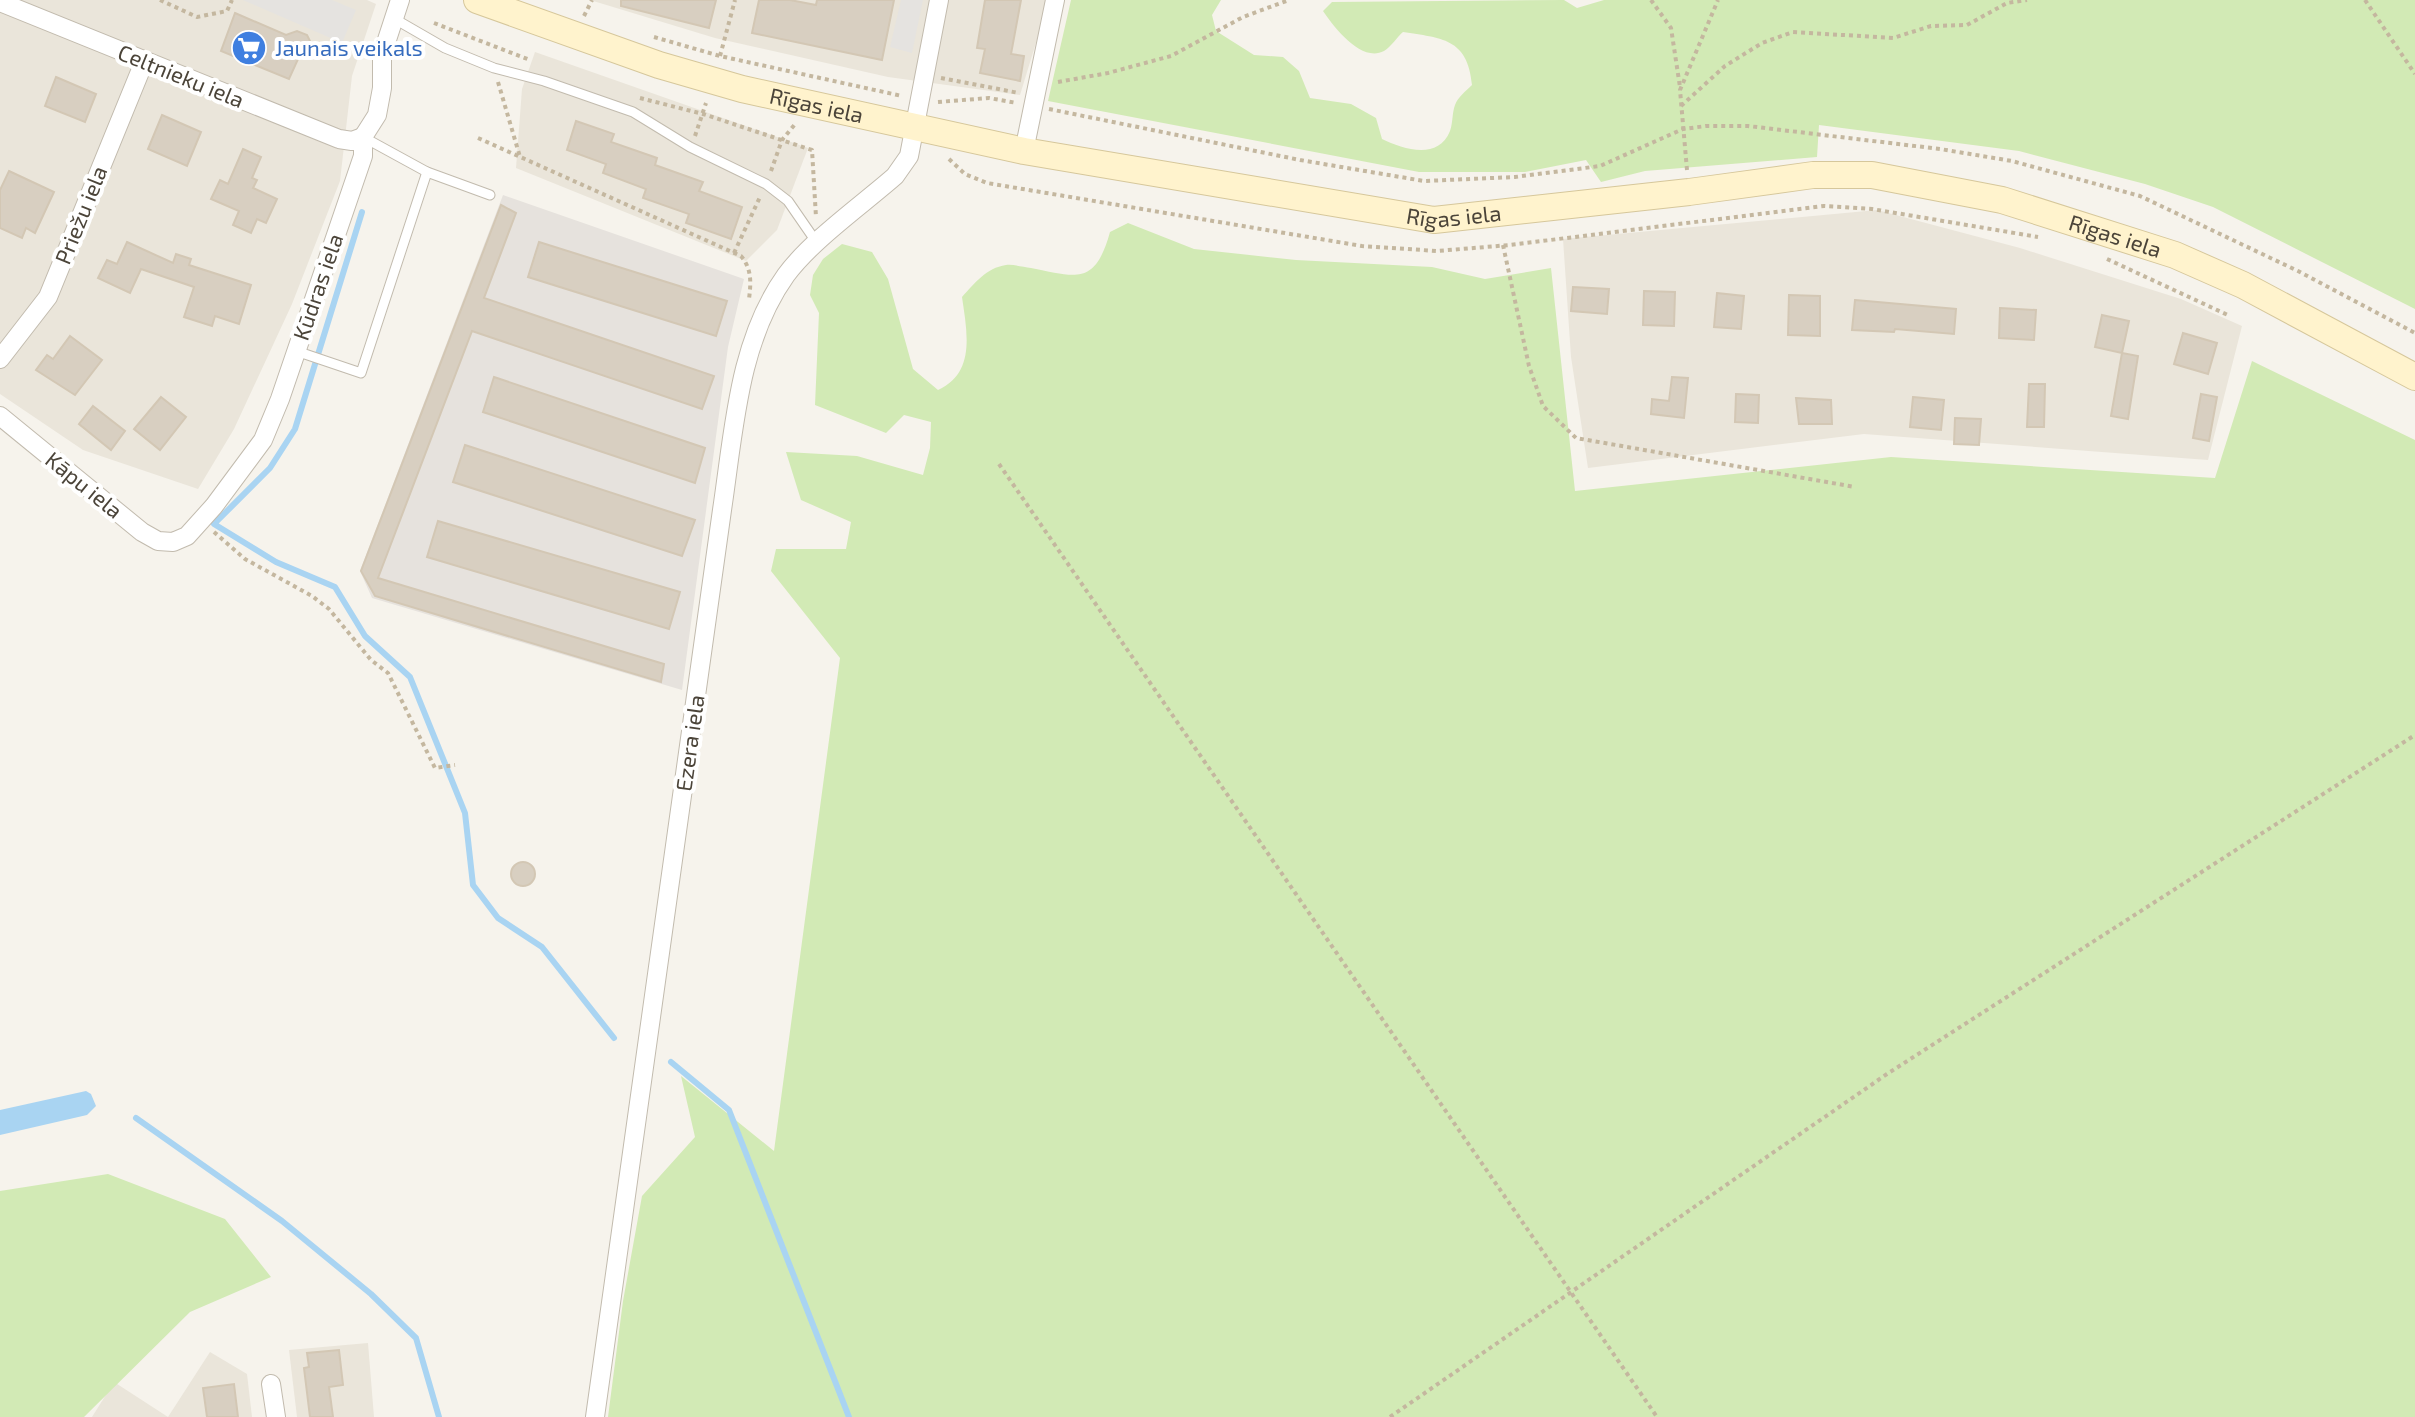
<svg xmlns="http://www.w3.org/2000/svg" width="2415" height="1417" font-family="'Exo 2',sans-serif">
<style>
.residential{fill:#eae5da}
.industrial{fill:#e6e2dd}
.green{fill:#d2eab5}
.parking{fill:#e5e3e0}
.water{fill:#a9d4f2}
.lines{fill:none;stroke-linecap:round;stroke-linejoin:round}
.stream{stroke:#a9d4f2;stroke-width:6}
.building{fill:#d8cfc1;stroke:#d3c7b4;stroke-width:2}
.lane-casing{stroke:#c2bbae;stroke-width:11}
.street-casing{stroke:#c2bbae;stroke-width:20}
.secondary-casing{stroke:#d6c79b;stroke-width:28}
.path{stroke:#c4b79f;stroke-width:4;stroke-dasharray:4 4;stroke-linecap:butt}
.lane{stroke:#fff;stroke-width:9}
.street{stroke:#fff;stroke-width:18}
.secondary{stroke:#fff3cd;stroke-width:26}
.labels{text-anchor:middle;stroke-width:8;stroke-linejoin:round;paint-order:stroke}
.shop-label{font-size:22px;fill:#366cbe;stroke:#fff;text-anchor:start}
.street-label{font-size:22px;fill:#4b4439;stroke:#fff}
</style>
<rect width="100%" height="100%" fill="#f6f3ec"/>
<g class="residential">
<path d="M0 0H367L376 4 352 76 340 181 292 304 234 429 198 489 83 450 0 394Z"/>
<path d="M590 0H1049L1020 95 888 77 715 38Z"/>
<path d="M535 52 808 148 777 230 746 261 516 168 522 89Z"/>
<path d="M1877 210 2020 248 2181 299 2242 326 2208 460 1864 434 1588 468 1571 357 1563 239Z"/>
<path d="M368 1343 374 1417H297L289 1350Z"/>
<path d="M210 1352 247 1374 252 1417H92L114 1382 168 1417Z"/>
</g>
<path class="industrial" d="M503 195 744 279 728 347 682 690 372 598 360 571Z"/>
<g class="green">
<path d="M1071 0H1221L1212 15 1216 31 1254 55 1283 57 1299 71 1310 98 1351 104 1376 118 1382 139C1403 149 1438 161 1450 131 1453 122 1452 113 1455 105 1458 97 1466 91 1472 85 1468 38 1441 38 1403 32 1397 37 1391 47 1384 51 1361 63 1334 27 1323 11L1332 2 1564 0 1577 8 1604 0H2415V309L2213 207 2145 184 2019 151 1819 125 1817 157 1645 171 1601 182 1586 160 1525 172H1419L1048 101Z"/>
<path d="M1128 223 1194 249 1296 260 1432 267 1485 279 1551 268 1575 491 1891 457 2215 478 2252 361 2415 440V1417H608L623 1301 642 1196 695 1137 681 1076 774 1151 840 658 771 571 776 549H846L851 522 801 500 786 452 857 456 923 475 930 448 931 422 904 415 886 433 815 405 819 313 810 295 813 275 823 259 842 244 872 252 888 279 913 369 938 390C976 373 967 332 962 297 975 283 986 268 1006 265 1013 264 1023 267 1031 268 1077 277 1095 286 1110 232Z"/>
<path d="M108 1174 225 1219 271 1277 190 1312 84 1417H0V1191Z"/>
</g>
<g class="parking">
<path d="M243 0H332L356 10 342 43Z"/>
<path d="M901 0H923L912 53 890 47Z"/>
</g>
<path class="water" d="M86 1091 91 1094 96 1106 87 1115 0 1135V1110Z"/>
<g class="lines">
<g class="stream">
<path d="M362 212 295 429 270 468 214 524 276 562 335 587 365 636 410 677 465 813 473 885 498 918 542 947 614 1038"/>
<path d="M671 1062 729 1110 849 1417"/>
<path d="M136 1118 282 1221 371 1294 416 1338 439 1417"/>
</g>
</g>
<g class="building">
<path d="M621 0H716L709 28 621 6Z"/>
<path d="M759 0H790L816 5 817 0H894L882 60 752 33Z"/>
<path d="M985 0H1021L1011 54 1024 56 1020 81 980 73 985 49 977 48Z"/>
<path d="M235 13 286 35 297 31 307 35 312 45 308 55 298 59 289 79 221 51Z"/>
<path d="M56 77 96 94 85 122 45 106Z"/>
<path d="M162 115 201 132 187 166 148 149Z"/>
<path d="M576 121 614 134 611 142 657 158 655 165 703 182 699 191 742 207 731 239 686 223 689 214 643 198 646 189 603 173 606 164 567 150Z"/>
<path d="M243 149 261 157 252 178 257 180 253 188 277 199 266 223 257 219 251 233 233 225 239 211 211 199 220 180 228 184Z"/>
<path d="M9 171 54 192 35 233 26 228 22 238 0 228V190Z"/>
<path d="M501 205 516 213 484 298 714 376 702 409 472 331 378 578 664 664 661 682 375 596 361 571Z"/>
<path d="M127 242 173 263 176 254 191 259 189 265 251 285 239 324 215 316 212 326 184 317 194 287 141 269 130 293 98 278 107 260 117 264Z"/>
<path d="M539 242 727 301 716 336 528 277Z"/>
<path d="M1573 287 1609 289 1607 314 1571 311Z"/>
<path d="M1644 291 1675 292 1674 326 1643 325Z"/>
<path d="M1717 293 1744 296 1741 329 1714 327Z"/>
<path d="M1789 295 1820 296V336L1788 335Z"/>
<path d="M1855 300 1956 309 1954 334 1895 329 1894 332 1852 330Z"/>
<path d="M2000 308 2036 310 2034 340 1999 338Z"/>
<path d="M2102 315 2129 321 2122 353 2138 356 2128 419 2111 416 2122 353 2095 347Z"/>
<path d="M2183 333 2217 343 2208 374 2174 364Z"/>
<path d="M70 336 102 360 75 395 36 370 47 355 53 359Z"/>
<path d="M494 377 705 448 695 483 483 412Z"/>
<path d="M1672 377 1688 378 1684 418 1651 414 1652 399 1669 401Z"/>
<path d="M2029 384H2045L2044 427H2027Z"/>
<path d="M1736 394 1759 395 1758 423 1735 422Z"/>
<path d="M2201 394 2217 397 2209 441 2193 438Z"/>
<path d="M161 397 186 417 160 450 134 429Z"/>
<path d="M1913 397 1944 400 1941 430 1910 427Z"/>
<path d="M1796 398 1831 400 1832 424H1799Z"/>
<path d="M93 406 125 431 111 450 79 424Z"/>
<path d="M1955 418 1981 419 1979 445 1954 444Z"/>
<path d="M465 445 695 520 682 556 453 482Z"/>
<path d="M438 521 680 592 669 629 427 557Z"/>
<circle cx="523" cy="874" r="12"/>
<path d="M339 1350 343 1385 329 1387 333 1417H310L304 1368 309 1367 307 1353Z"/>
<path d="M234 1384 238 1417H207L203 1388Z"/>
</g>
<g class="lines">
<g class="lane-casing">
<g id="lane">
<path d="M393 18 445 48 494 68 544 81 633 112 690 147 766 184 788 201 817 243"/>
<path d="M363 137 427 172 490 195"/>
<path d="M296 351 361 373 427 172"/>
</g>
</g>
<g class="street-casing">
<g id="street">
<path d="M0 2 339 139 352 141 363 137"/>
<path d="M1024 151 1055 0"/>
<path d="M0 359 48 297 144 62"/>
<path d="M0 416 142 532 158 541 173 542 187 536 214 506 263 440 280 399 363 156V137L377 115 382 88V55L400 0"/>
<path d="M271 1384 276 1417"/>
<path d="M595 1417 722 510C734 431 738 342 786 275 812 240 862 205 895 176L909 156 939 0"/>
</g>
</g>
<g class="secondary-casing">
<g id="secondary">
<path id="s1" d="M477 0 659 65 742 89 1024 151 1434 220 1689 192 1813 175H1872L2002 200 2175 255 2243 285 2415 377"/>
</g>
</g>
<g class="path">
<path d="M160 0 197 17 227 11 232 0"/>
<path d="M1651 0 1671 28 1680 87"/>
<path d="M2365 0 2415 74"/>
<path d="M584 16 592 0"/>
<path d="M434 23 530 60"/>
<path d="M654 37 720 56 902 96"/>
<path d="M720 56 735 0"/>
<path d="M941 78 1019 93"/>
<path d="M498 82 520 157"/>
<path d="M1058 82 1108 73 1171 56 1243 17 1289 0"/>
<path d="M640 98 703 114 812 150 816 217"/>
<path d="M938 102 989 98 1017 103"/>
<path d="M1681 106 1725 66 1762 43 1793 32 1893 38 1931 26 1967 25 2007 3 2027 0"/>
<path d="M1049 109 1300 160 1424 181 1515 177 1600 166 1683 129 1706 126H1748L1940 149 2012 161 2140 196 2298 271 2415 333"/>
<path d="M695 136 706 103"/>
<path d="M478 138 741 256C752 269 751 283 749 299"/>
<path d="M949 159 965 174 987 183 1362 246 1437 251 1510 245 1824 206 1872 209 2038 237"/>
<path d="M1687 170 1680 90 1718 0"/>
<path d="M771 171 782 140 796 123"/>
<path d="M1503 245 1529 366 1543 406 1576 438 1855 487"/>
<path d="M734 253 760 197"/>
<path d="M2107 259 2230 316"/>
<path d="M999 464 1657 1417"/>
<path d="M214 532 245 559 312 596 329 609 371 660 388 673 435 768 455 765"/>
<path d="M1390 1417 1887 1074 2415 735"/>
</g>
<use href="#lane" class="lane"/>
<use href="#street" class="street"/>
<use href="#secondary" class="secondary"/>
</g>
<defs>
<g id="supermarket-disc" transform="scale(1.8)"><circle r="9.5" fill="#3f7fe0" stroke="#fff"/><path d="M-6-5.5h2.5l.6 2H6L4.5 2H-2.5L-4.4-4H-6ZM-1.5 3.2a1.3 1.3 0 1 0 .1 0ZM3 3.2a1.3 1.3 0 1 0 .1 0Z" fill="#fff"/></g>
</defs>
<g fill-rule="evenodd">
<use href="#supermarket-disc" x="249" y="48"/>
</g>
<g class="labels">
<g class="shop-label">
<text x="275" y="56">Jaunais veikals</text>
</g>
<g class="street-label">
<text transform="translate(181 76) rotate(22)" y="8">Celtnieku iela</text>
<text dy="8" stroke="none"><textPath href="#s1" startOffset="356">Rīgas iela</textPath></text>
<text dy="8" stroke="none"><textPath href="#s1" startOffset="1004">Rīgas iela</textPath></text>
<text transform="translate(81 215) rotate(-68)" y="8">Priežu iela</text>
<text dy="8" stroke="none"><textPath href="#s1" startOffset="1676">Rīgas iela</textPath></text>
<text transform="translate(318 287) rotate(-71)" y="8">Kūdras iela</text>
<text transform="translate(84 485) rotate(39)" y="8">Kāpu iela</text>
<text transform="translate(690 743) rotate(-82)" y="8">Ezera iela</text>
</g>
</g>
</svg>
